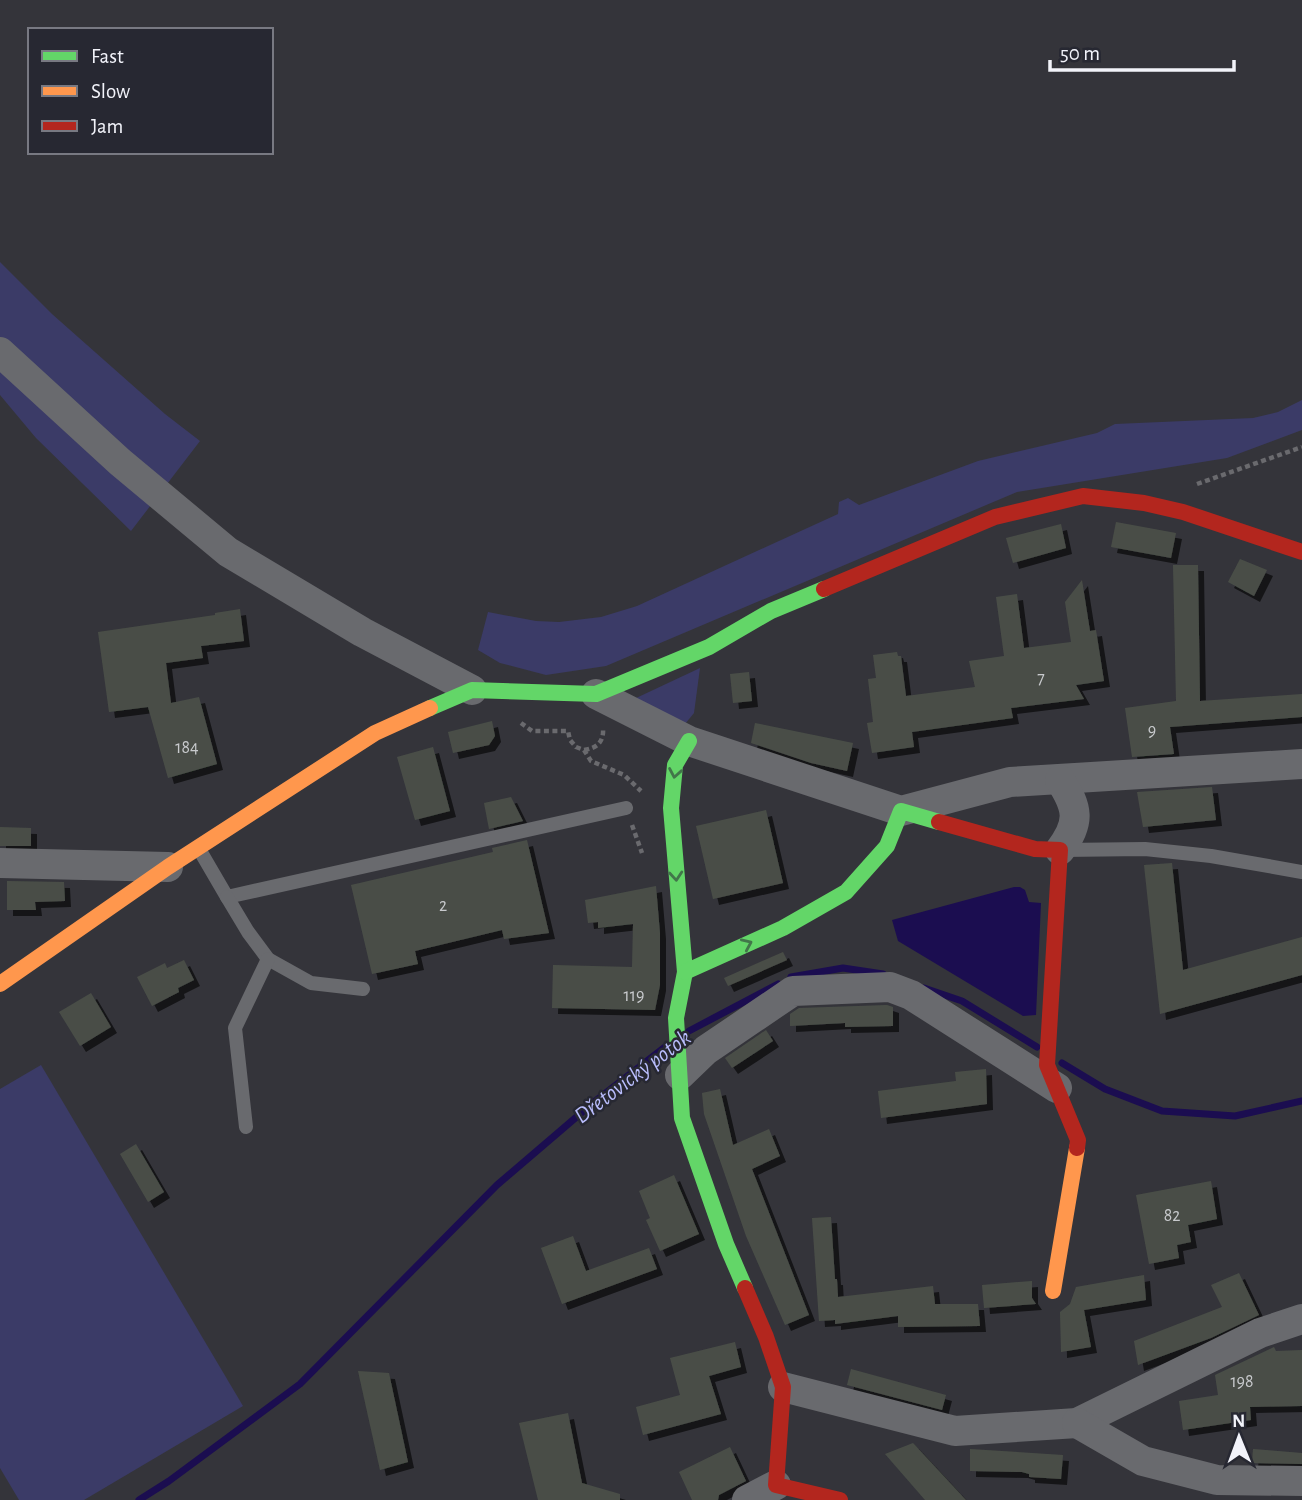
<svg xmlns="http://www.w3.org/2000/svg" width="1302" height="1500" font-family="'Alegreya Sans',sans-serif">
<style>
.green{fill:#3b3b67}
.water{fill:#1b0d50}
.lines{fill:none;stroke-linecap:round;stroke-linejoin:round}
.stream{stroke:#1b0d50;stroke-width:7}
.building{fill:#494e47;filter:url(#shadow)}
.path{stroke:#6a6a6e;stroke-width:4.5;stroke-dasharray:5 3.5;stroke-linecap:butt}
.lane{stroke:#696a6e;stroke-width:14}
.street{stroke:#696a6e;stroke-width:30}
.fast{stroke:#63d668;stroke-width:16}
.slow{stroke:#ff974d;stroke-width:16}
.jam{stroke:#b3261e;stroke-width:16}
.oneway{stroke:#42764a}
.labels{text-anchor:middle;stroke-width:5;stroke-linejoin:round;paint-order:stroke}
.number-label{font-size:18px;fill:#c8cacd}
.water-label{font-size:23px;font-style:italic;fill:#b9bdfc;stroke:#272832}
</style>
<defs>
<filter id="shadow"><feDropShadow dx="6" dy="6" stdDeviation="0" flood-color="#0009"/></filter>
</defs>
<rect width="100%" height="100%" fill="#34343a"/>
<g class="green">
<path d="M0 262 52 314 165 414 200 441 131 531 36 438 0 395Z"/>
<path d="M1302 400V430L1227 458 1017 492 606 666 546 675 500 663 478 650 488 612 536 621 559 622 601 617 637 606 838 514 839 502 848 498 859 505 978 461 1097 433 1115 424 1253 418 1278 412Z"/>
<path d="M700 668 694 713 685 724 634 699Z"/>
<path d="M41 1065 243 1406 84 1500H19L0 1468V1089Z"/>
</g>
<path class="water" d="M1014 887H1020L1025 890 1029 902 1041 903 1036 1015 1023 1016 898 941 892 920Z"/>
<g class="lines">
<g class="stream">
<path d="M791 977 843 968 883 974"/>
<path d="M924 988 962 1001 1037 1047"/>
<path d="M689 1031 778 984"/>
<path d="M1062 1063 1105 1089 1162 1111 1235 1116 1302 1101"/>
<path d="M139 1500 169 1481 300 1384 497 1185 594 1102 665 1047"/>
</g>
</g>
<g class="building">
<path d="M1116 522 1176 533 1171 558 1111 547Z"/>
<path d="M1061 524 1066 548 1013 563 1006 538Z"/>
<path d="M1240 559 1267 570 1254 596 1228 582Z"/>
<path d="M1173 565H1198L1200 701 1302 694V717L1170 727 1174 754 1132 757 1125 708 1176 701Z"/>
<path d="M1082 580 1090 631 1096 630 1104 681 1076 685 1084 699 1011 708 1013 718 912 732 914 747 872 753 867 723 873 722 868 679 876 678 873 655 897 652 898 656H901L906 696 975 687 969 661 1004 656 996 597 1017 594 1024 648 1071 642 1065 602Z"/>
<path d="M240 609 244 641 201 646 203 658 166 663 171 703 199 697 217 764 168 778 148 707 109 712 98 632 215 615V613Z"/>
<path d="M749 672 752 701 733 703 730 674Z"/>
<path d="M492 721 495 736 489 745 453 753 448 732Z"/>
<path d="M755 723 853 743 847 771 811 763 751 743Z"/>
<path d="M433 747 450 811 415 820 397 757Z"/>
<path d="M1212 787 1216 820 1143 827 1137 792Z"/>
<path d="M511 797 523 821 489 829 484 803Z"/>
<path d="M766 810 783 883 713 899 696 826Z"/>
<path d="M0 827 31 828V846H0Z"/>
<path d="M527 840 549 933 504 939 502 930 415 951 418 964 372 974 351 885 493 852 492 848Z"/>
<path d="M1172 863 1183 970 1302 937V975L1160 1014 1144 865Z"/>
<path d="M7 881 64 882 65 901 35 902 36 910H7Z"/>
<path d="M656 886 660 933V985L655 1010 552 1008 553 965 632 967 633 924 598 928V922L588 923 585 900Z"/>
<path d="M783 952 787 960 728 986 724 978Z"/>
<path d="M184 960 194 980 178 988 179 992 152 1006 137 977 165 963 167 968Z"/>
<path d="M91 993 111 1027 80 1046 59 1012Z"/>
<path d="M887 1005 893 1007V1026L845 1027V1023L790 1026V1014L799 1008Z"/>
<path d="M766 1030 773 1041 732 1068 725 1058Z"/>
<path d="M986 1069 987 1104 881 1118 878 1091 956 1081 955 1072Z"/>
<path d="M720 1089 733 1145 769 1129 780 1156 752 1169 809 1315 785 1325 746 1236 704 1114 702 1093Z"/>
<path d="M136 1144 164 1192 148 1202 120 1154Z"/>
<path d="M674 1175 699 1234 660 1251 646 1220 650 1218 639 1191Z"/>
<path d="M1211 1181 1217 1219 1188 1225 1191 1242 1177 1245 1179 1258 1149 1264 1136 1195Z"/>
<path d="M831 1217 835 1279H837L838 1297 933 1286 935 1304H978L980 1326 898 1327V1316L835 1324V1320L819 1321 812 1218Z"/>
<path d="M573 1236 586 1271 649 1248 657 1269 562 1304 541 1248Z"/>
<path d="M1239 1273 1259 1315 1211 1338 1138 1365 1134 1341 1222 1307 1211 1285Z"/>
<path d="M1144 1275 1146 1300 1084 1310 1091 1347 1061 1352 1060 1312 1070 1304 1076 1287Z"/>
<path d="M1032 1281V1298L1036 1304 984 1308 982 1285Z"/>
<path d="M735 1342 741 1367 709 1376 721 1414 643 1435 636 1407 680 1395 670 1358Z"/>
<path d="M1274 1347 1276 1351 1302 1350V1406L1250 1407 1251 1420 1183 1430 1179 1401 1218 1395 1215 1375Z"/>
<path d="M851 1369 946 1395 942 1410 847 1385Z"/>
<path d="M358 1371 389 1373 408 1462 380 1470Z"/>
<path d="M568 1413 582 1483 620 1494V1500H538L519 1423Z"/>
<path d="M913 1443 966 1500H925L885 1454Z"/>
<path d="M730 1447 746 1481 719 1495 718 1500H692L679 1472Z"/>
<path d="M970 1449 1063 1455 1061 1479 1029 1477V1474L1022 1472 970 1471Z"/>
<path d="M1253 1449 1302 1453V1464L1252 1463Z"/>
</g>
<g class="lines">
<g class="path">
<path d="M1197 484 1302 447"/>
<path d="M521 723 532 731H568L570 740 576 747 584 750 591 761 624 775 641 791"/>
<path d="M584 750C598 748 604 741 603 728"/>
<path d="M632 825 642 853"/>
</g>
<g class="lane">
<path d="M199 849 227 897 626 808"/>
<path d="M1062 850 1145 849 1211 856 1302 872"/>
<path d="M227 897 248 932 268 959 311 983 363 989"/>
<path d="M246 1127 235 1028 268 959"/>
</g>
<g class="street">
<path d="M0 352 120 462 228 552 362 632 472 690"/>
<path d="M596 694 689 741 901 811 1010 782 1302 764"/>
<path d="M1060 780C1078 808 1081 822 1060 850"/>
<path d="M0 863 168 867"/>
<path d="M680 1075 706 1050 793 991 890 987 911 995 1057 1088"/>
<path d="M783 1387 955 1431 1077 1423 1260 1333 1302 1319"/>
<path d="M1077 1423 1143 1461 1217 1480 1302 1481"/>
<path d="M747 1500 776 1485"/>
</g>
<g class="fast">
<path d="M430 708 472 690 596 694 709 647 771 611 824 589"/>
<path d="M689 741 675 765 671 808 685 972 676 1018 682 1118 726 1244 745 1288"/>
<path d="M685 972 783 928 846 892 887 846 901 811 939 822"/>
</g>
<g class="slow">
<path d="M0 984 168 867 375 733 430 708"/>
<path d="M1053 1291 1077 1148"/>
</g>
<g class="jam">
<path d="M824 589 995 517 1083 496 1144 503 1183 512 1302 552"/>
<path d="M939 822 1035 849 1060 850 1047 1065 1078 1140 1077 1148"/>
<path d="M745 1288 766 1337 783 1387 776 1485 840 1500"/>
</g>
</g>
<defs><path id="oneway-chevron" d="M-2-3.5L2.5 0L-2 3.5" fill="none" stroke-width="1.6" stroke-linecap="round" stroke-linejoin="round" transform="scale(1.75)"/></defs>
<g class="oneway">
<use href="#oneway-chevron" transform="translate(675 773) rotate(100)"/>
<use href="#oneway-chevron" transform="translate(676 876) rotate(85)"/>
<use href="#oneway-chevron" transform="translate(747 944) rotate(-24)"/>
</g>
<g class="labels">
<g class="number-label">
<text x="1041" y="684">7</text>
<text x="1152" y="736">9</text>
<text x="187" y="753">184</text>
<text x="443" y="911">2</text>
<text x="634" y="1001">119</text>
<text x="1172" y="1221">82</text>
<text x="1242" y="1387">198</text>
</g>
<g class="water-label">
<text transform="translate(632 1076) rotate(-37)" y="8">Dřetovický potok</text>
</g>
</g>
<rect x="28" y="28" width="245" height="126" fill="#272832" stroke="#787982" stroke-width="2"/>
<rect x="42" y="51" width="35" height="10" fill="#63d668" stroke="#787982" stroke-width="2"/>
<text x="91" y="63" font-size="21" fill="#f2f3fa">Fast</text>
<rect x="42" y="86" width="35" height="10" fill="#ff974d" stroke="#787982" stroke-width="2"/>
<text x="91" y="98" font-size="21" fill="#f2f3fa">Slow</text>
<rect x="42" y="121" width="35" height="10" fill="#b3261e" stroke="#787982" stroke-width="2"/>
<text x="91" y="133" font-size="21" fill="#f2f3fa">Jam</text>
<g transform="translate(1239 1437) rotate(359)" stroke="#272832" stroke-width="5" paint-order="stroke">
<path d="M0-5L12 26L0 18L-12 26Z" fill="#f2f3fa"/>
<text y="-10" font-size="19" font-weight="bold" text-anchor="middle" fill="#f2f3fa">N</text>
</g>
<path d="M1050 60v10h184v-10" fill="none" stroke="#f2f3fa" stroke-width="3.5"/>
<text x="1060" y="60" font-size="21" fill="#f2f3fa" stroke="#272832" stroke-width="5" paint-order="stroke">50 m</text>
</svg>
